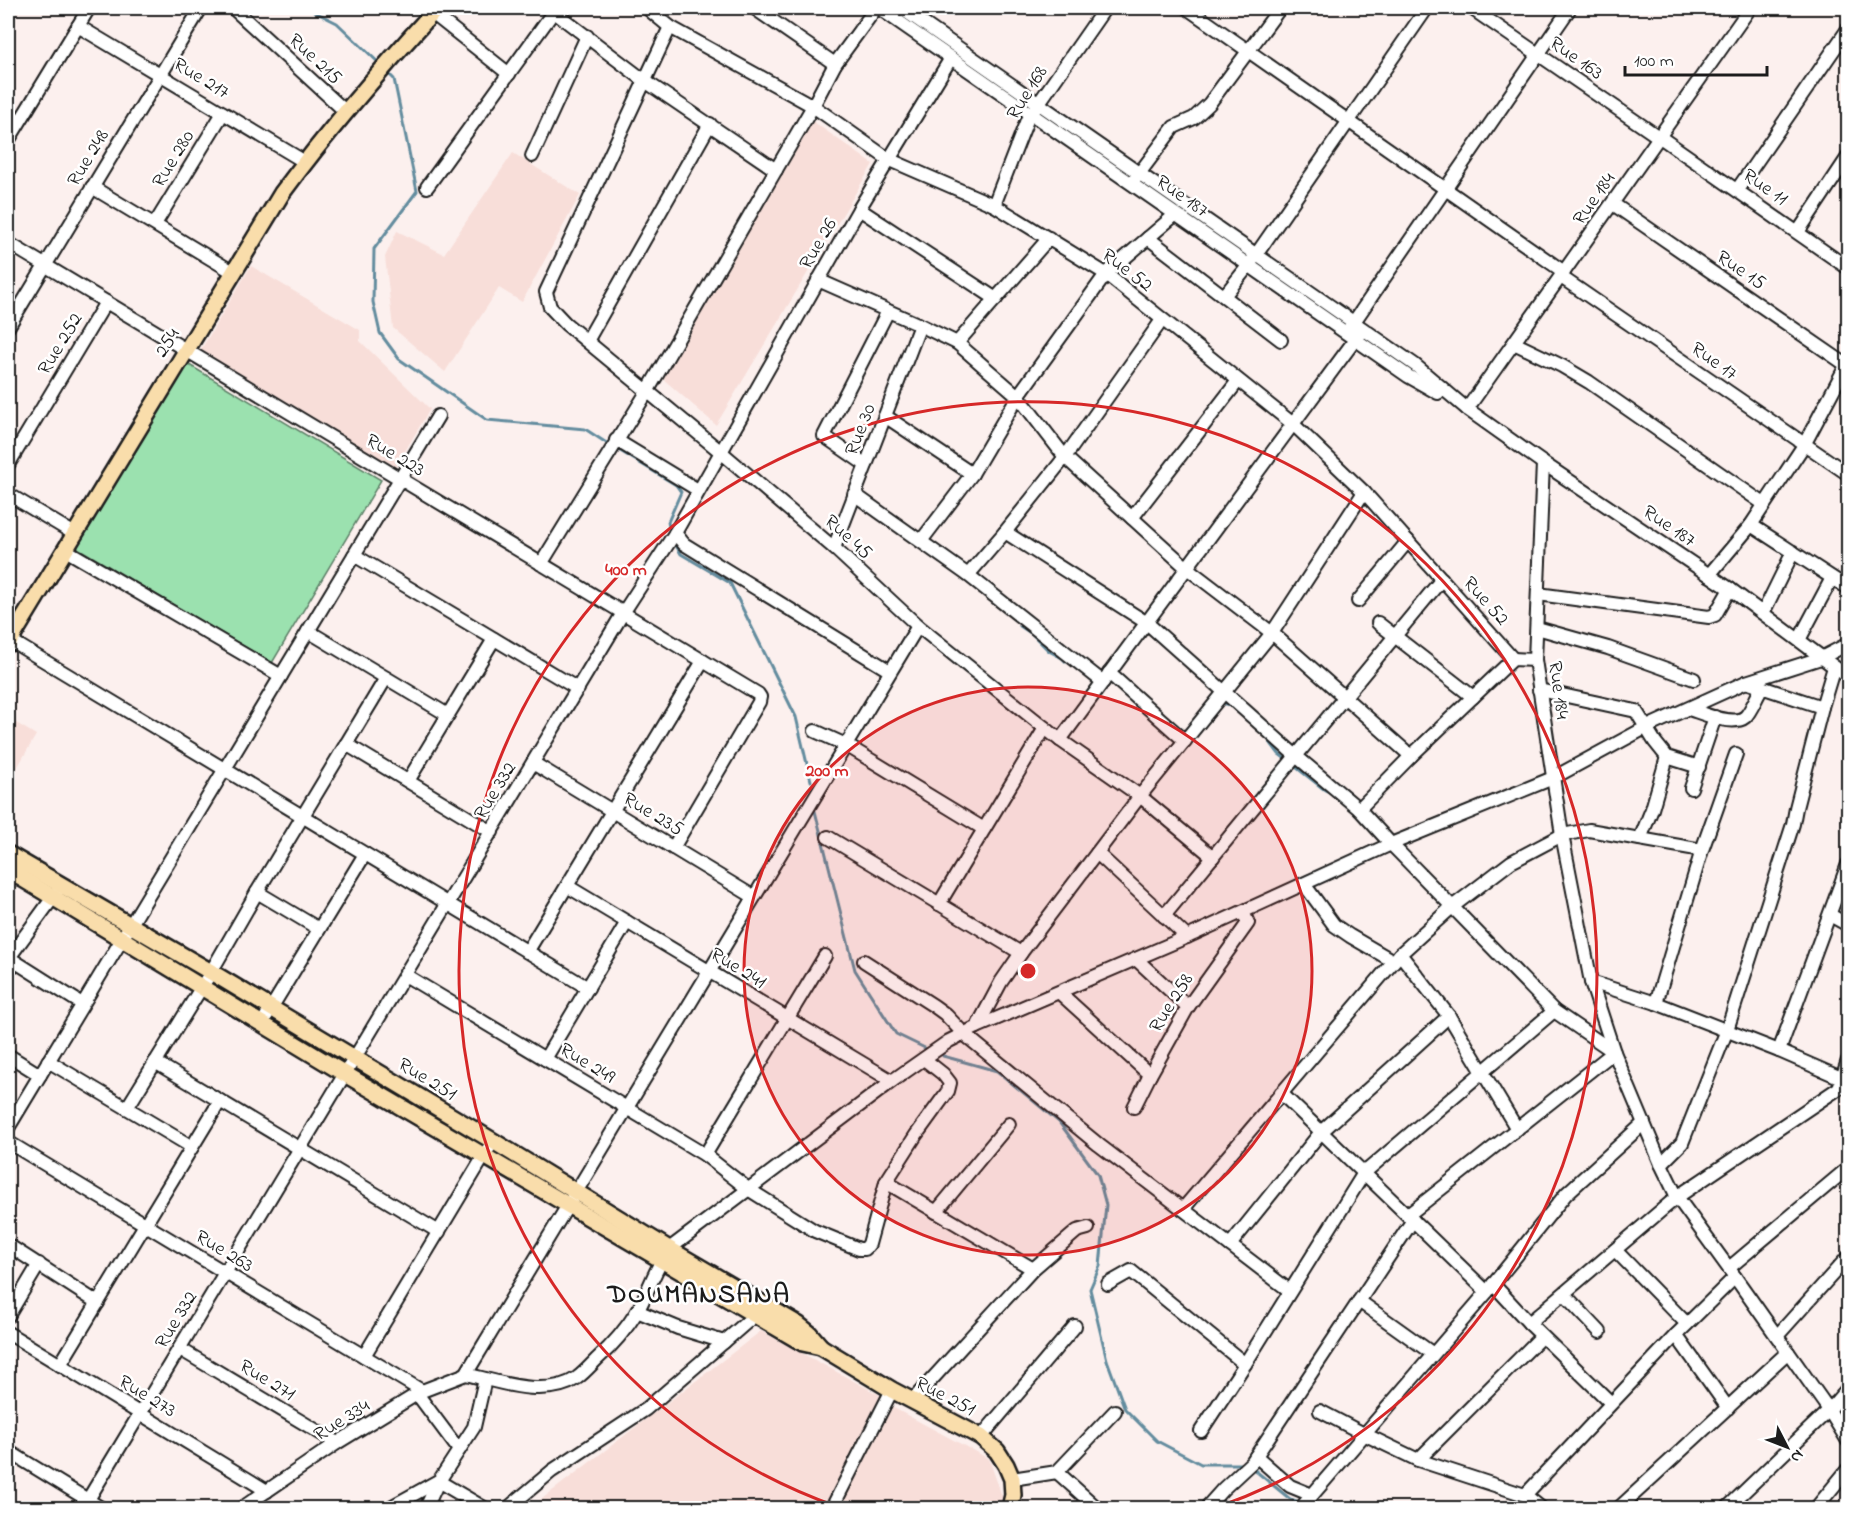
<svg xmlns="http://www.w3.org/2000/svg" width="1856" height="1516" font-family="'Indie Flower',sans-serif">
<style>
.built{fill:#f8ded9}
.green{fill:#9be1af;stroke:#5c7e66;stroke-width:1.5}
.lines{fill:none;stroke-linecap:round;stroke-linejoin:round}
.stream{stroke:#638c9e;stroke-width:3}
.minor-casing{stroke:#1c1c1c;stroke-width:16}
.major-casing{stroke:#1c1c1c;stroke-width:20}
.minor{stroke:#fff;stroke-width:12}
.major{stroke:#f9ddab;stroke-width:15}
.ring{fill:none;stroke:#d62828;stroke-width:3}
.labels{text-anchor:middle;stroke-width:5;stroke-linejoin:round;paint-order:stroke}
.street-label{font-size:20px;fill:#1c1c1c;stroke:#fff}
.district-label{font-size:26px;font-weight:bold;letter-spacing:1.5px;fill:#1c1c1c;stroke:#fff}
.centre{fill:#d62828;stroke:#fff;stroke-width:3}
.ring-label{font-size:18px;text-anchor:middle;font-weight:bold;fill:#d62828;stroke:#fff;stroke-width:5;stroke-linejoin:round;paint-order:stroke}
</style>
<rect width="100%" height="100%" fill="#fcf0ee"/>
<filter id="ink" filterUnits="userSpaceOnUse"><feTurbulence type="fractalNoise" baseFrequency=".0167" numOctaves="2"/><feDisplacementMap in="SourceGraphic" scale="12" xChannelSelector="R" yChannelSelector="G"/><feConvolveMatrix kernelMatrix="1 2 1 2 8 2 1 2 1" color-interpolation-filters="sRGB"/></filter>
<g filter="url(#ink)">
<g class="built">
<path d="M811 120 873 164 716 425 662 378Z"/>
<path d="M513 153 580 195 522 302 499 288 445 372 393 328 385 257 397 231 444 254Z"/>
<path d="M251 266 360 330V341L430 409 395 468 200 351Z"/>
<path d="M8 718 36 735 9 782 8 781Z"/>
<path d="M761 1331 885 1398 826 1508H530Z"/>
<path d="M890 1406 989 1459 1004 1502 1000 1508H836Z"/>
</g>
<path class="green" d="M186 363 381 480 272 663 76 547Z"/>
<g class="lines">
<g class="stream">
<path d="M307 8 337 23 381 65"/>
<path d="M387 72 394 79 417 191 374 249 373 302 380 333 399 359 487 420 585 429 608 444"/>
<path d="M617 449 676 485 681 492 668 522 669 527"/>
<path d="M674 542 681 554 730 583 796 717 811 781"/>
<path d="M1020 626 1032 634 1049 651 1062 658 1066 662"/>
<path d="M1222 702 1237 710"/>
<path d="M1264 734 1279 754 1287 760"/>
<path d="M1292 764 1325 790 1333 794"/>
<path d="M814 807 855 970 896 1034 929 1050"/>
<path d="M943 1056 997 1071 1059 1122 1098 1175 1106 1205 1100 1266 1090 1289 1107 1360 1125 1409 1157 1441 1201 1464H1243"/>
<path d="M1252 1468 1290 1499 1302 1503"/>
<path d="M1308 1505 1318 1508"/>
</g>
<g class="minor-casing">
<g id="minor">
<path d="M233 8 346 112"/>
<path d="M426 8 509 74"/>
<path d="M549 8 645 81 776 170"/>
<path d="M647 8 670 27 813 106 888 159 994 205 1106 274 1293 424 1364 492 1513 659"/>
<path d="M754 8 835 64"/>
<path d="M879 8 1408 376 1438 393"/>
<path d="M901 8 1415 365 1467 409 1543 463 1730 589 1848 677"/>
<path d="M1187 8 1564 272"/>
<path d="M1471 8 1660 138"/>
<path d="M78 26 305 162"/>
<path d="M670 27 546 292 550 307 566 324 721 452 834 548 918 626 1060 740 1140 796 1213 857"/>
<path d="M1660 137 1848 268"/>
<path d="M8 141 89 8"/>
<path d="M532 156 587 36"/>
<path d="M1135 179 1174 127 1194 118 1209 104 1280 8"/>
<path d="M92 187 233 272"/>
<path d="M427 187 554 11"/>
<path d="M1737 190 1848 29"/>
<path d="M1613 204 1848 366"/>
<path d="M994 205 1027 120 1105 8"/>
<path d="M859 209 996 299"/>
<path d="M155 224 223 113"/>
<path d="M1798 232 1848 157"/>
<path d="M1148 238 1281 340"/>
<path d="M8 243 758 694 760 697 759 702 673 848"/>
<path d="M1561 277 1848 474"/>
<path d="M818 280 920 325 957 343 1018 396 1065 457 1187 568 1272 633 1411 756"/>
<path d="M1224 296 1249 265 1427 8"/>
<path d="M8 327 201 8"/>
<path d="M1349 329 1570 8"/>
<path d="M587 341 710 124"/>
<path d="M957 343 1049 238"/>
<path d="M1514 343 1562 366 1589 382 1764 504"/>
<path d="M1467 409 1750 8"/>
<path d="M885 416 972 474"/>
<path d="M616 440 698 490"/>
<path d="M1543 463 1535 660 1562 835 1591 982 1614 1052 1661 1164 1677 1197 1735 1277 1829 1410 1848 1441"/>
<path d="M8 465 106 302"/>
<path d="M866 465 824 436 888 311"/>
<path d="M8 494 73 533"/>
<path d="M854 494 968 575 1103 682"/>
<path d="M1132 518 1238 381"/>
<path d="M1751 525 1848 588"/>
<path d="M1005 532 1147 623 1296 756 1359 809 1391 844 1554 1011 1614 1052 1408 1215"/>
<path d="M675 533 684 544 890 671"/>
<path d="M921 541 972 474 1018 396 1106 274 1176 214"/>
<path d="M834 548 920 325"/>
<path d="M64 549 281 676"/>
<path d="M354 555 578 689"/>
<path d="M541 564 647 392 813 106 835 64 876 8"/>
<path d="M968 575 1005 532 1065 457 1162 320"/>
<path d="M1709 575 1751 525 1804 445 1848 362"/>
<path d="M1538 594 1709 617 1715 615 1730 589"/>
<path d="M1358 601 1408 541"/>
<path d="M1763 613 1793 552"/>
<path d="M1378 623 1473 697"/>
<path d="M1537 628 1608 648 1694 679"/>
<path d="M308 631 448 715"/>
<path d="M8 639 588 988"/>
<path d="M1799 640 1832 578"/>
<path d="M1109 673 1185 741"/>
<path d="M1539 690 1636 711 1655 742 1667 757 1699 767"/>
<path d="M1822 707 1834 667"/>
<path d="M1689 709C1702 713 1733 727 1745 717 1751 712 1757 695 1762 688"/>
<path d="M815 731 846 745 984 829"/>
<path d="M1060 740 1360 333"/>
<path d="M346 744 492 832"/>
<path d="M533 763 754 897"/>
<path d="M408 781 494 639"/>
<path d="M1691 788 1715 717"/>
<path d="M1359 809 1411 756 1513 659 1535 660"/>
<path d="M828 837 1021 953"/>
<path d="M1640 839 1652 809 1667 757"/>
<path d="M1097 853 1187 937"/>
<path d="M1304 884 1334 925 1350 936 1393 961"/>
<path d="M567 886 892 1081"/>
<path d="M257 892 319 929"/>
<path d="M939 904 1045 728"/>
<path d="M1830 915 1848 925"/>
<path d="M1164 916 1442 579"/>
<path d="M527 952 703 661"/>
<path d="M1400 954 1449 1016 1517 1129"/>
<path d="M8 957 82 1004"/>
<path d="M8 959 57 892"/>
<path d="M1136 959 1188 1007"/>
<path d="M864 961 934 1006 945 1014 964 1034 1099 1145 1290 1291"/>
<path d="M405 975 705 1155 748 1189 815 1231 859 1249H865L869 1244 886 1182 916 1135 948 1091 950 1083 943 1074 924 1059"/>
<path d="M1591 982 1656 1003 1779 1051 1848 1081"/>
<path d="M1060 993 1150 1075"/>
<path d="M1656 1003 1702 850 1736 754"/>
<path d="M262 1023 365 854"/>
<path d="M977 1027 1001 982 1021 953 1140 796 1272 633 1364 492"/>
<path d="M1779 1051 1848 864"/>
<path d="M8 1055 40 1075"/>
<path d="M545 1059 627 922"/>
<path d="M48 1061 192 1147"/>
<path d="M155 1062 439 1232"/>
<path d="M1281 1093 1487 1292"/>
<path d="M1134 1107 1150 1075 1188 1007 1248 923 1243 912"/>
<path d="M127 1108 211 972 257 892 386 678"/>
<path d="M8 1128 438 416"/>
<path d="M8 1142 422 1391"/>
<path d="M705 1155 825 956"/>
<path d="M1661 1164 1682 1143 1727 1030 1793 824 1796 808 1822 707 1746 682"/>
<path d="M886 1182 1033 1269"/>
<path d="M1183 1209 1400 954 1452 907 1511 862 1562 835 1589 830 1702 850"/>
<path d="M936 1212 1009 1124"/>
<path d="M8 1245 98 1303"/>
<path d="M1230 1245 1321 1132 1449 1016"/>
<path d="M1615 1250 1687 1324"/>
<path d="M1729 1268 1848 1168"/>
<path d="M1108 1284 1131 1271 1245 1364"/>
<path d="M1493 1284 1529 1323 1611 1403"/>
<path d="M1564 1294 1600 1332"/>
<path d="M1359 1301 1433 1354"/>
<path d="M637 1311 678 1328 724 1342 755 1315"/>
<path d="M8 1316 39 1264"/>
<path d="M1529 1323 1677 1197 1839 1088 1848 1060"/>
<path d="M8 1333 267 1491"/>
<path d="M1676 1335 1728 1408"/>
<path d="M1777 1336 1848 1257"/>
<path d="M180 1349 337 1443"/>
<path d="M364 1356 493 1141"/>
<path d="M60 1365 220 1101"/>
<path d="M466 1374C499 1382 546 1399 577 1378 584 1373 591 1365 597 1359 613 1345 627 1328 638 1310 649 1290 655 1268 669 1249L892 1081 949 1041 977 1027 1187 937 1391 844 1553 778 1647 727 1746 682 1821 658 1848 644"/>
<path d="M466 1374 918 626"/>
<path d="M418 1395 459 1450"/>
<path d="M912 1401 1033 1269 1077 1231 1088 1228"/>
<path d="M1320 1411 1364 1434 1418 1460 1525 1495 1541 1508"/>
<path d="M1201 1431 1245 1364 1364 1173 1554 1011"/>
<path d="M981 1437 1075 1326"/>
<path d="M8 1451 101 1508"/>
<path d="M1256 1456 1290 1486 1312 1495"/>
<path d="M1418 1460 1542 1336"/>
<path d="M1057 1472 1097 1508"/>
<path d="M1012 1479 1057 1472 1115 1411"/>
<path d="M1525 1495 1676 1335 1735 1277"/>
<path d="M83 1508 623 613 675 533 859 209 951 58"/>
<path d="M242 1508 337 1443 422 1391 466 1374"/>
<path d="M389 1508 438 1481 484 1508"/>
<path d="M426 1508 437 1484 474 1427 485 1379"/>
<path d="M508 1508 552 1471 646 1409 724 1342"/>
<path d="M832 1508 892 1390"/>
<path d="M1206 1508 1223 1489 1252 1462 1413 1220"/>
<path d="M1301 1508 1487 1292 1566 1194 1644 1123"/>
<path d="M1619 1508 1788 1352"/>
<path d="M1727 1508 1829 1410 1848 1388"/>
<path d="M1816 1508 1848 1469"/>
</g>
</g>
<g class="major-casing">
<g id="major">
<path d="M8 644 282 193C330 128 383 67 437 8"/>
<path d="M8 854 211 972 493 1141 669 1249 799 1325 809 1333 821 1347"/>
<path d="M8 870 345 1074 755 1315 803 1343 821 1347 892 1390 981 1437 997 1451 1006 1465 1012 1479 1013 1495 1010 1508"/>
</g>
</g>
<use href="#minor" class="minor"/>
<use href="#major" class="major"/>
</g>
</g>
<circle cx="1028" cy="971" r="284" fill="#d62828" fill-opacity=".12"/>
<g class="ring">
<circle cx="1028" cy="971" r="284"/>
<path d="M838 1507A569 569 0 1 1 1218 1507"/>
</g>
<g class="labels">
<g class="street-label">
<text transform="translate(1577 57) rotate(35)" y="7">Rue 163</text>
<text transform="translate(316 58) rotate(43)" y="7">Rue 215</text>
<text transform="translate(202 77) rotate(31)" y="7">Rue 217</text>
<text transform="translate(1026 92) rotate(-58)" y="7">Rue 168</text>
<text transform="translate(87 157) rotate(-59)" y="7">Rue 248</text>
<text transform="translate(172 158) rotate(-59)" y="7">Rue 280</text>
<text transform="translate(1766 186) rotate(35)" y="7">Rue 11</text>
<text transform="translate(1183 195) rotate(35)" y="7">Rue 187</text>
<text transform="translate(1593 198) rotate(-55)" y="7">Rue 184</text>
<text transform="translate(817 243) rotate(-60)" y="7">Rue 26</text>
<text transform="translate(1128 269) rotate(37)" y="7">Rue 52</text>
<text transform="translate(1742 269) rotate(34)" y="7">Rue 15</text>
<text transform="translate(166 342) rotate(-59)" y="7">254</text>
<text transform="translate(59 343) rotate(-59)" y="7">Rue 252</text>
<text transform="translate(1715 360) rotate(35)" y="7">Rue 17</text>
<text transform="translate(859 429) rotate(-69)" y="7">Rue 30</text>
<text transform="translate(396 454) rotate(31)" y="7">Rue 223</text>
<text transform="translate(1670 525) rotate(34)" y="7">Rue 187</text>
<text transform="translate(849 536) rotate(42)" y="7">Rue 45</text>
<text transform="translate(1487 600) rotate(48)" y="7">Rue 52</text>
<text transform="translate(1560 690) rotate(82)" y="7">Rue 184</text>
<text transform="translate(494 790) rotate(-59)" y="7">Rue 332</text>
<text transform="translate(654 813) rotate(31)" y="7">Rue 235</text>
<text transform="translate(739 967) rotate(31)" y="7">Rue 241</text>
<text transform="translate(1170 1002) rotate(-58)" y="7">Rue 258</text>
<text transform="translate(588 1062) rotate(31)" y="7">Rue 249</text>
<text transform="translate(428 1078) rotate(31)" y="7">Rue 251</text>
<text transform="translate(225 1250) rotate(31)" y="7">Rue 263</text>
<text transform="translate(175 1319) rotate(-59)" y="7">Rue 332</text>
<text transform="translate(268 1379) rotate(31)" y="7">Rue 271</text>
<text transform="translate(148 1395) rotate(31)" y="7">Rue 273</text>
<text transform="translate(946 1395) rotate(27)" y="7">Rue 251</text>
<text transform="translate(341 1419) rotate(-32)" y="7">Rue 334</text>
</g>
<g class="district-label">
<text x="699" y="1302">DOUMANSANA</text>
</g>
</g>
<circle cx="1028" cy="971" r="9" class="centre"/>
<g class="ring-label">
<text x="626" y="575">400 m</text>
<text x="827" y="776">200 m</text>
</g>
<rect width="1856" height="1516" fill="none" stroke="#fff" stroke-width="30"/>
<rect x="15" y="15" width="1826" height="1486" fill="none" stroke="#1c1c1c" stroke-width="2" filter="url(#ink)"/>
<g transform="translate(1787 1447) rotate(132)" stroke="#ffffff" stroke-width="4.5" paint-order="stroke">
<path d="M0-4.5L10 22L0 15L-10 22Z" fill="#1c1c1c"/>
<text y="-9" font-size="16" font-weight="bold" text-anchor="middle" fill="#1c1c1c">N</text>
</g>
<path d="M1625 66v9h142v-9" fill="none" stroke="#1c1c1c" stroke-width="3"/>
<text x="1634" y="66" font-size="18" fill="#1c1c1c" stroke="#ffffff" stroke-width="4.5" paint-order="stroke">100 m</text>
</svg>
